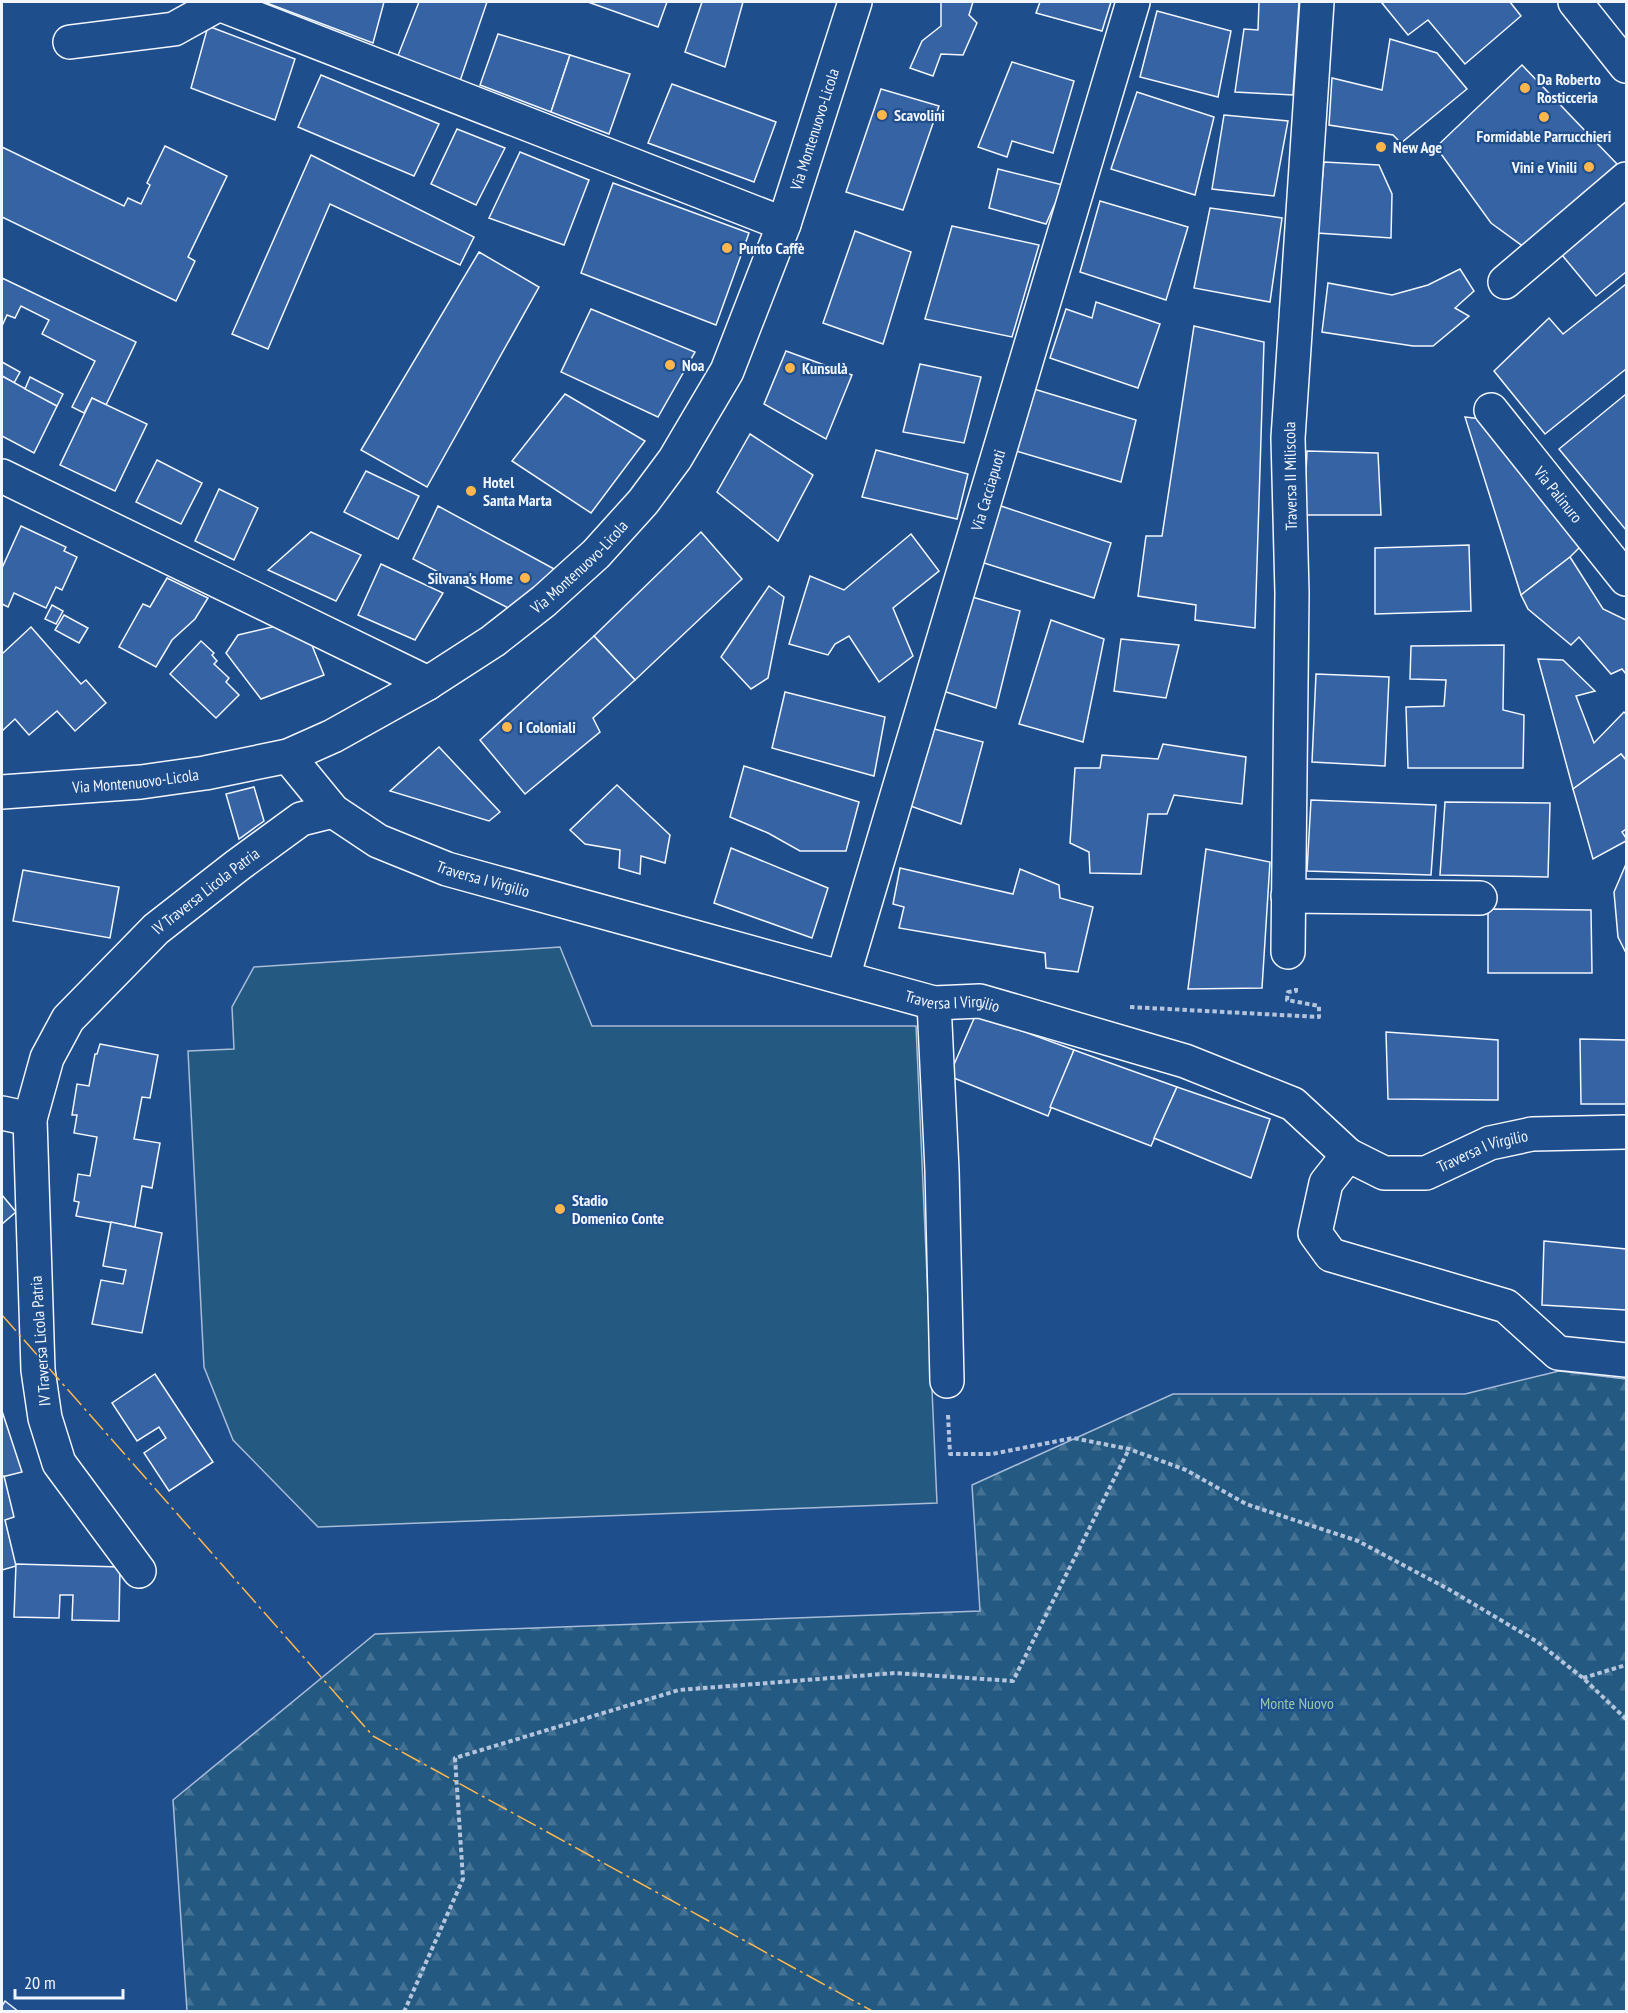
<svg xmlns="http://www.w3.org/2000/svg" width="1628" height="2013" font-family="'PT Sans Narrow',sans-serif">
<style>
.forest{fill:url(#forest-firs);stroke:#a8bbd7;stroke-width:1.5}
.pitch{fill:#245a82;stroke:#a8bbd7;stroke-width:1.5}
.building{fill:#3563a3;stroke:#f2f6ff;stroke-width:1.5}
.lines{fill:none;stroke-linecap:round;stroke-linejoin:round}
.minor-casing{stroke:#f2f6ff;stroke-width:36}
.path{stroke:#b3c4dc;stroke-width:4;stroke-dasharray:4.5 3;stroke-linecap:butt}
.minor{stroke:#1f4e8c;stroke-width:33}
.power{stroke:#ffb74d;stroke-width:1.5;stroke-dasharray:21 4.5 3 4.5;stroke-linecap:butt}
.poi-dot{fill:#ffb74d;stroke:#1f4e8c;stroke-width:2}
.labels{text-anchor:middle;stroke-width:4.5;stroke-linejoin:round;paint-order:stroke}
.poi-label{font-size:16px;font-weight:bold;fill:#f2f6ff;stroke:#1f4e8c;text-anchor:start}
.street-label{font-size:16px;fill:#f2f6ff;stroke:#1f4e8c}
.park-label{font-size:16px;fill:#97c8a6;stroke:#1f4e8c}
</style>
<defs>
<pattern id="forest-firs" width="22" height="20" patternUnits="userSpaceOnUse" patternTransform="scale(1.5)"><rect width="22" height="20" fill="#245a82"/><path d="M5 1l3.5 6h-7zM16 11l3.5 6h-7z" fill="#447295"/></pattern>
</defs>
<rect width="100%" height="100%" fill="#1f4e8c"/>
<path class="forest" d="M1559 1371 1626 1379V2011H187L173 1800 375 1634 980 1611 972 1485 1173 1394H1465Z"/>
<path class="pitch" d="M560 947 592 1026H916L937 1503 318 1527 233 1440 204 1367 188 1051 234 1049 232 1007 254 967Z"/>
<g class="building">
<path d="M264 2H384L373 43Z"/>
<path d="M419 2H487L460 81 397 58Z"/>
<path d="M588 2H667L658 27Z"/>
<path d="M702 2H743L725 67 685 52Z"/>
<path d="M941 2H973L969 15 977 23 963 55 941 54 933 76 910 68 922 41 941 26Z"/>
<path d="M1040 2H1111L1102 31 1036 13Z"/>
<path d="M1259 2H1299L1293 95 1235 92 1244 29 1258 30Z"/>
<path d="M1385 2H1510L1521 16 1465 64 1428 20 1408 35 1382 3Z"/>
<path d="M1157 11 1231 31 1218 97 1140 77Z"/>
<path d="M208 26 295 59 275 120 191 88Z"/>
<path d="M498 34 570 55 551 112 480 85Z"/>
<path d="M1390 39 1437 53 1467 89 1401 143 1393 135 1329 125 1332 78 1382 90Z"/>
<path d="M570 55 630 74 609 134 551 112Z"/>
<path d="M1012 62 1074 81 1053 153 1012 141 1007 157 978 147Z"/>
<path d="M1522 65 1617 164 1528 250 1491 223 1436 147Z"/>
<path d="M321 75 439 124 414 176 298 127Z"/>
<path d="M672 84 776 122 754 182 648 143Z"/>
<path d="M881 89 939 106 903 210 846 192Z"/>
<path d="M1137 92 1214 117 1195 195 1111 169Z"/>
<path d="M1224 115 1288 121 1274 196 1212 189Z"/>
<path d="M457 129 505 148 476 205 431 184Z"/>
<path d="M165 146 227 176 188 257 195 261 176 301 2 217V147L124 206 128 198 141 204 150 185 147 183Z"/>
<path d="M520 152 589 180 564 245 489 218Z"/>
<path d="M311 155 474 237 460 265 330 204 268 349 232 334Z"/>
<path d="M1324 162 1379 165 1392 194 1391 238 1317 233Z"/>
<path d="M998 169 1063 185 1046 224 989 208Z"/>
<path d="M613 183 749 233 716 325 581 273Z"/>
<path d="M1626 183V272L1596 296 1552 243Z"/>
<path d="M1100 201 1188 227 1166 300 1080 272Z"/>
<path d="M1210 208 1282 218 1270 302 1194 288Z"/>
<path d="M952 226 1039 245 1012 337 925 319Z"/>
<path d="M855 231 911 252 883 344 823 323Z"/>
<path d="M479 252 539 287 427 487 361 450Z"/>
<path d="M1460 269 1474 291 1455 308 1469 316 1433 346H1413L1322 332 1328 283 1392 295 1428 285Z"/>
<path d="M2 278 136 342 106 405 92 398 84 413 72 407 95 361 42 334 49 320 21 306 15 318 7 315 2 326Z"/>
<path d="M1626 284V369L1545 434 1494 371 1549 318 1563 334Z"/>
<path d="M1096 302 1160 324 1138 388 1050 358 1066 309 1092 318Z"/>
<path d="M591 309 695 352 658 417 561 372Z"/>
<path d="M1194 326 1264 342 1255 628 1195 620 1196 605 1138 596 1146 536H1162Z"/>
<path d="M786 351 852 375 826 439 764 404Z"/>
<path d="M2 362 20 372 14 383 2 376Z"/>
<path d="M920 364 981 377 964 443 903 432Z"/>
<path d="M2 376 57 406 34 453 2 436Z"/>
<path d="M30 377 63 394 57 406 25 389Z"/>
<path d="M1034 389 1136 420 1121 482 1016 451Z"/>
<path d="M565 394 645 441 591 513 512 461Z"/>
<path d="M1626 394V530L1559 449Z"/>
<path d="M92 398 147 424 115 491 60 465Z"/>
<path d="M1465 417 1482 419 1588 539 1570 557 1521 595Z"/>
<path d="M750 434 813 475 778 541 717 492Z"/>
<path d="M876 450 968 474 957 519 862 497Z"/>
<path d="M1307 451 1378 453 1381 515H1304Z"/>
<path d="M157 460 202 483 181 524 136 502Z"/>
<path d="M366 471 419 496 398 539 344 512Z"/>
<path d="M219 489 258 508 234 560 195 541Z"/>
<path d="M438 506 556 570 514 611 413 559Z"/>
<path d="M1001 506 1111 543 1094 598 981 562Z"/>
<path d="M21 526 66 547 64 551 77 557 62 590 56 587 46 608 14 593 8 607 2 604V568Z"/>
<path d="M311 532 361 555 336 601 268 570Z"/>
<path d="M701 532 742 579 635 680 594 636Z"/>
<path d="M911 534 939 571 893 608 913 656 879 682 849 636 835 644 828 655 789 644 810 576 844 590Z"/>
<path d="M1469 545 1471 611 1375 614V548Z"/>
<path d="M1570 557 1603 609 1626 620V674L1622 669 1611 674 1579 637 1571 645 1528 609 1521 595Z"/>
<path d="M381 564 443 593 415 640 358 615Z"/>
<path d="M167 578 208 598 195 619 172 640 156 667 119 647 143 604 150 607Z"/>
<path d="M769 586 784 597 768 678 751 689 721 657Z"/>
<path d="M969 596 1020 611 996 708 943 691Z"/>
<path d="M52 605 63 611 56 624 45 619Z"/>
<path d="M64 615 88 628 79 643 55 630Z"/>
<path d="M1051 620 1104 639 1083 742 1019 724Z"/>
<path d="M280 625 311 643 324 675 261 699 226 653 238 635Z"/>
<path d="M31 627 81 684 86 680 106 703 75 731 57 711 29 735 15 719 2 731V654Z"/>
<path d="M594 636 635 680 593 718 600 732 525 794 480 740Z"/>
<path d="M1121 639 1179 645 1166 698 1114 691Z"/>
<path d="M201 641 214 653 212 655 217 661 214 664 229 678 226 682 239 695 216 718 170 674Z"/>
<path d="M1504 645 1503 710 1524 715 1523 768H1408L1406 707 1444 706 1446 680 1410 679 1411 646Z"/>
<path d="M1538 659 1563 660 1595 691 1576 696 1594 743 1624 712 1626 714V760L1621 754 1573 789Z"/>
<path d="M1316 674 1389 677 1385 766 1312 762Z"/>
<path d="M785 692 885 717 874 776 772 748Z"/>
<path d="M927 727 983 742 961 824 905 804Z"/>
<path d="M1163 744 1246 757 1242 804 1174 795 1167 814H1148L1141 874 1090 873 1089 852 1070 843 1075 768H1100L1102 755 1158 759Z"/>
<path d="M439 747 500 812 489 821 390 791Z"/>
<path d="M1621 754 1626 760V829L1622 832 1626 838V841L1593 859 1573 789Z"/>
<path d="M744 766 859 802 846 851H800L768 833 730 817Z"/>
<path d="M617 785 670 835 665 863 641 856 640 874 619 868 620 850 585 844 570 830Z"/>
<path d="M254 787 264 821 239 839 226 794Z"/>
<path d="M1311 800 1436 805 1431 875 1307 871Z"/>
<path d="M1445 802 1550 803 1548 877 1440 875Z"/>
<path d="M731 848 828 888 812 938 714 903Z"/>
<path d="M1206 849 1270 862 1262 988 1188 989Z"/>
<path d="M1626 864V953L1618 937 1614 892Z"/>
<path d="M900 868 1013 894 1020 869 1059 885 1060 898 1093 907 1078 972 1046 968 1045 953 899 928 904 907 893 904Z"/>
<path d="M23 870 119 887 110 938 13 921Z"/>
<path d="M1488 909 1591 910 1592 973H1488Z"/>
<path d="M976 1014 1074 1050 1048 1116 949 1076Z"/>
<path d="M1386 1032 1498 1040V1100L1388 1099Z"/>
<path d="M1580 1039 1626 1040V1104H1581Z"/>
<path d="M100 1044 158 1055 150 1098 142 1097 134 1139 160 1143 152 1188 142 1186 135 1227 76 1216 79 1202 74 1201 78 1174 90 1176 97 1137 74 1133 77 1115H72L77 1084 89 1086 95 1054H97Z"/>
<path d="M1074 1050 1177 1087 1151 1146 1050 1107Z"/>
<path d="M1177 1087 1270 1119 1251 1178 1154 1138Z"/>
<path d="M2 1195 16 1212 2 1224Z"/>
<path d="M111 1222 162 1233 142 1333 92 1324 101 1280 123 1284 126 1270 103 1266Z"/>
<path d="M1544 1241 1626 1249V1310L1542 1305Z"/>
<path d="M155 1374 213 1462 169 1491 144 1453 166 1438 159 1427 137 1441 112 1403Z"/>
<path d="M2 1411 22 1472 2 1477Z"/>
<path d="M4 1476 14 1517 5 1520 16 1566 2 1570V1477Z"/>
<path d="M16 1564 120 1567 119 1621 72 1620 73 1595H60L59 1618 14 1617Z"/>
<path d="M5 2001 19 2012H2V2006Z"/>
</g>
<g class="lines">
<g class="minor-casing">
<g id="minor">
<path d="M1575 2 1626 66"/>
<path d="M70 42 174 29 219 4 784 224"/>
<path d="M1505 282 1626 179"/>
<path id="s1" d="M1491 410 1626 579"/>
<path d="M2 476 428 683"/>
<path id="s2" d="M288 756 333 811 378 841 447 869 934 1003 980 1001 1185 1061 1293 1104 1348 1155 1384 1173H1426L1490 1143 1532 1134 1626 1132"/>
<path id="s3" d="M2 792 141 782 205 773 288 756 333 736 428 683 493 641 544 601 596 554 643 502 675 459 727 371 784 224 855 2"/>
<path d="M1288 896 1480 898"/>
<path d="M1288 952 1292 593 1288 438 1317 2"/>
<path id="s4" d="M843 977 1133 2"/>
<path d="M934 1003 942 1170 947 1381"/>
<path d="M2 1113 30 1119"/>
<path d="M1348 1155 1326 1183 1315 1233 1331 1255 1506 1306 1558 1353 1626 1360"/>
<path id="s5" d="M139 1571 59 1463 45 1418 38 1370 30 1119 47 1058 68 1019 156 929 238 865 301 819 333 811"/>
</g>
</g>
<g class="path">
<path d="M1130 1007 1319 1017V1006L1287 1000 1288 992 1296 991V986"/>
<path d="M948 1415 950 1454H992L1073 1438 1129 1449 1186 1470 1246 1504 1358 1541 1450 1590 1536 1641 1583 1678 1626 1719"/>
<path d="M1583 1678 1626 1665"/>
<path d="M404 2012 463 1879 455 1758 679 1690 895 1673 1013 1681 1129 1449"/>
</g>
<use href="#minor" class="minor"/>
<path class="power" d="M2 1315 373 1736 874 2012"/>
</g>
<g class="poi-dot">
<circle cx="1525" cy="88" r="6"/>
<circle cx="882" cy="115" r="6"/>
<circle cx="1544" cy="117" r="6"/>
<circle cx="1381" cy="147" r="6"/>
<circle cx="1589" cy="167" r="6"/>
<circle cx="727" cy="248" r="6"/>
<circle cx="670" cy="365" r="6"/>
<circle cx="790" cy="368" r="6"/>
<circle cx="471" cy="491" r="6"/>
<circle cx="525" cy="578" r="6"/>
<circle cx="507" cy="727" r="6"/>
<circle cx="560" cy="1209" r="6"/>
</g>
<g class="labels">
<g class="poi-label">
<text x="1537" y="85">Da Roberto<tspan x="1537" dy="18">Rosticceria</tspan></text>
<text x="894" y="121">Scavolini</text>
<text x="1544" y="142" text-anchor="middle">Formidable Parrucchieri</text>
<text x="1393" y="153">New Age</text>
<text x="1577" y="173" text-anchor="end">Vini e Vinili</text>
<text x="739" y="254">Punto Caffè</text>
<text x="682" y="371">Noa</text>
<text x="802" y="374">Kunsulà</text>
<text x="483" y="488">Hotel<tspan x="483" dy="18">Santa Marta</tspan></text>
<text x="513" y="584" text-anchor="end">Silvana's Home</text>
<text x="519" y="733">I Coloniali</text>
<text x="572" y="1206">Stadio<tspan x="572" dy="18">Domenico Conte</tspan></text>
</g>
<g class="street-label">
<text dy="6" stroke="none"><textPath href="#s3" startOffset="1142">Via Montenuovo-Licola</textPath></text>
<text transform="translate(1290 476) rotate(-91)" y="6">Traversa II Miliscola</text>
<text dy="6" stroke="none"><textPath href="#s4" startOffset="508">Via Cacciapuoti</textPath></text>
<text dy="6" stroke="none"><textPath href="#s1" startOffset="108">Via Palinuro</textPath></text>
<text dy="6" stroke="none"><textPath href="#s3" startOffset="638">Via Montenuovo-Licola</textPath></text>
<text dy="6" stroke="none"><textPath href="#s3" startOffset="134">Via Montenuovo-Licola</textPath></text>
<text dy="6" stroke="none"><textPath href="#s2" startOffset="237">Traversa I Virgilio</textPath></text>
<text dy="6" stroke="none"><textPath href="#s5" startOffset="777">IV Traversa Licola Patria</textPath></text>
<text dy="6" stroke="none"><textPath href="#s2" startOffset="723">Traversa I Virgilio</textPath></text>
<text dy="6" stroke="none"><textPath href="#s2" startOffset="1299">Traversa I Virgilio</textPath></text>
<text transform="translate(40 1341) rotate(-94)" y="6">IV Traversa Licola Patria</text>
</g>
<g class="park-label">
<text x="1297" y="1709">Monte Nuovo</text>
</g>
</g>
<rect width="1628" height="2013" fill="none" stroke="#f2f6ff" stroke-width="6"/>
<path d="M15 1989v9h108v-9" fill="none" stroke="#f2f6ff" stroke-width="3"/>
<text x="24" y="1989" font-size="18" fill="#f2f6ff" stroke="#1f4e8c" stroke-width="4.5" paint-order="stroke">20 m</text>
</svg>
